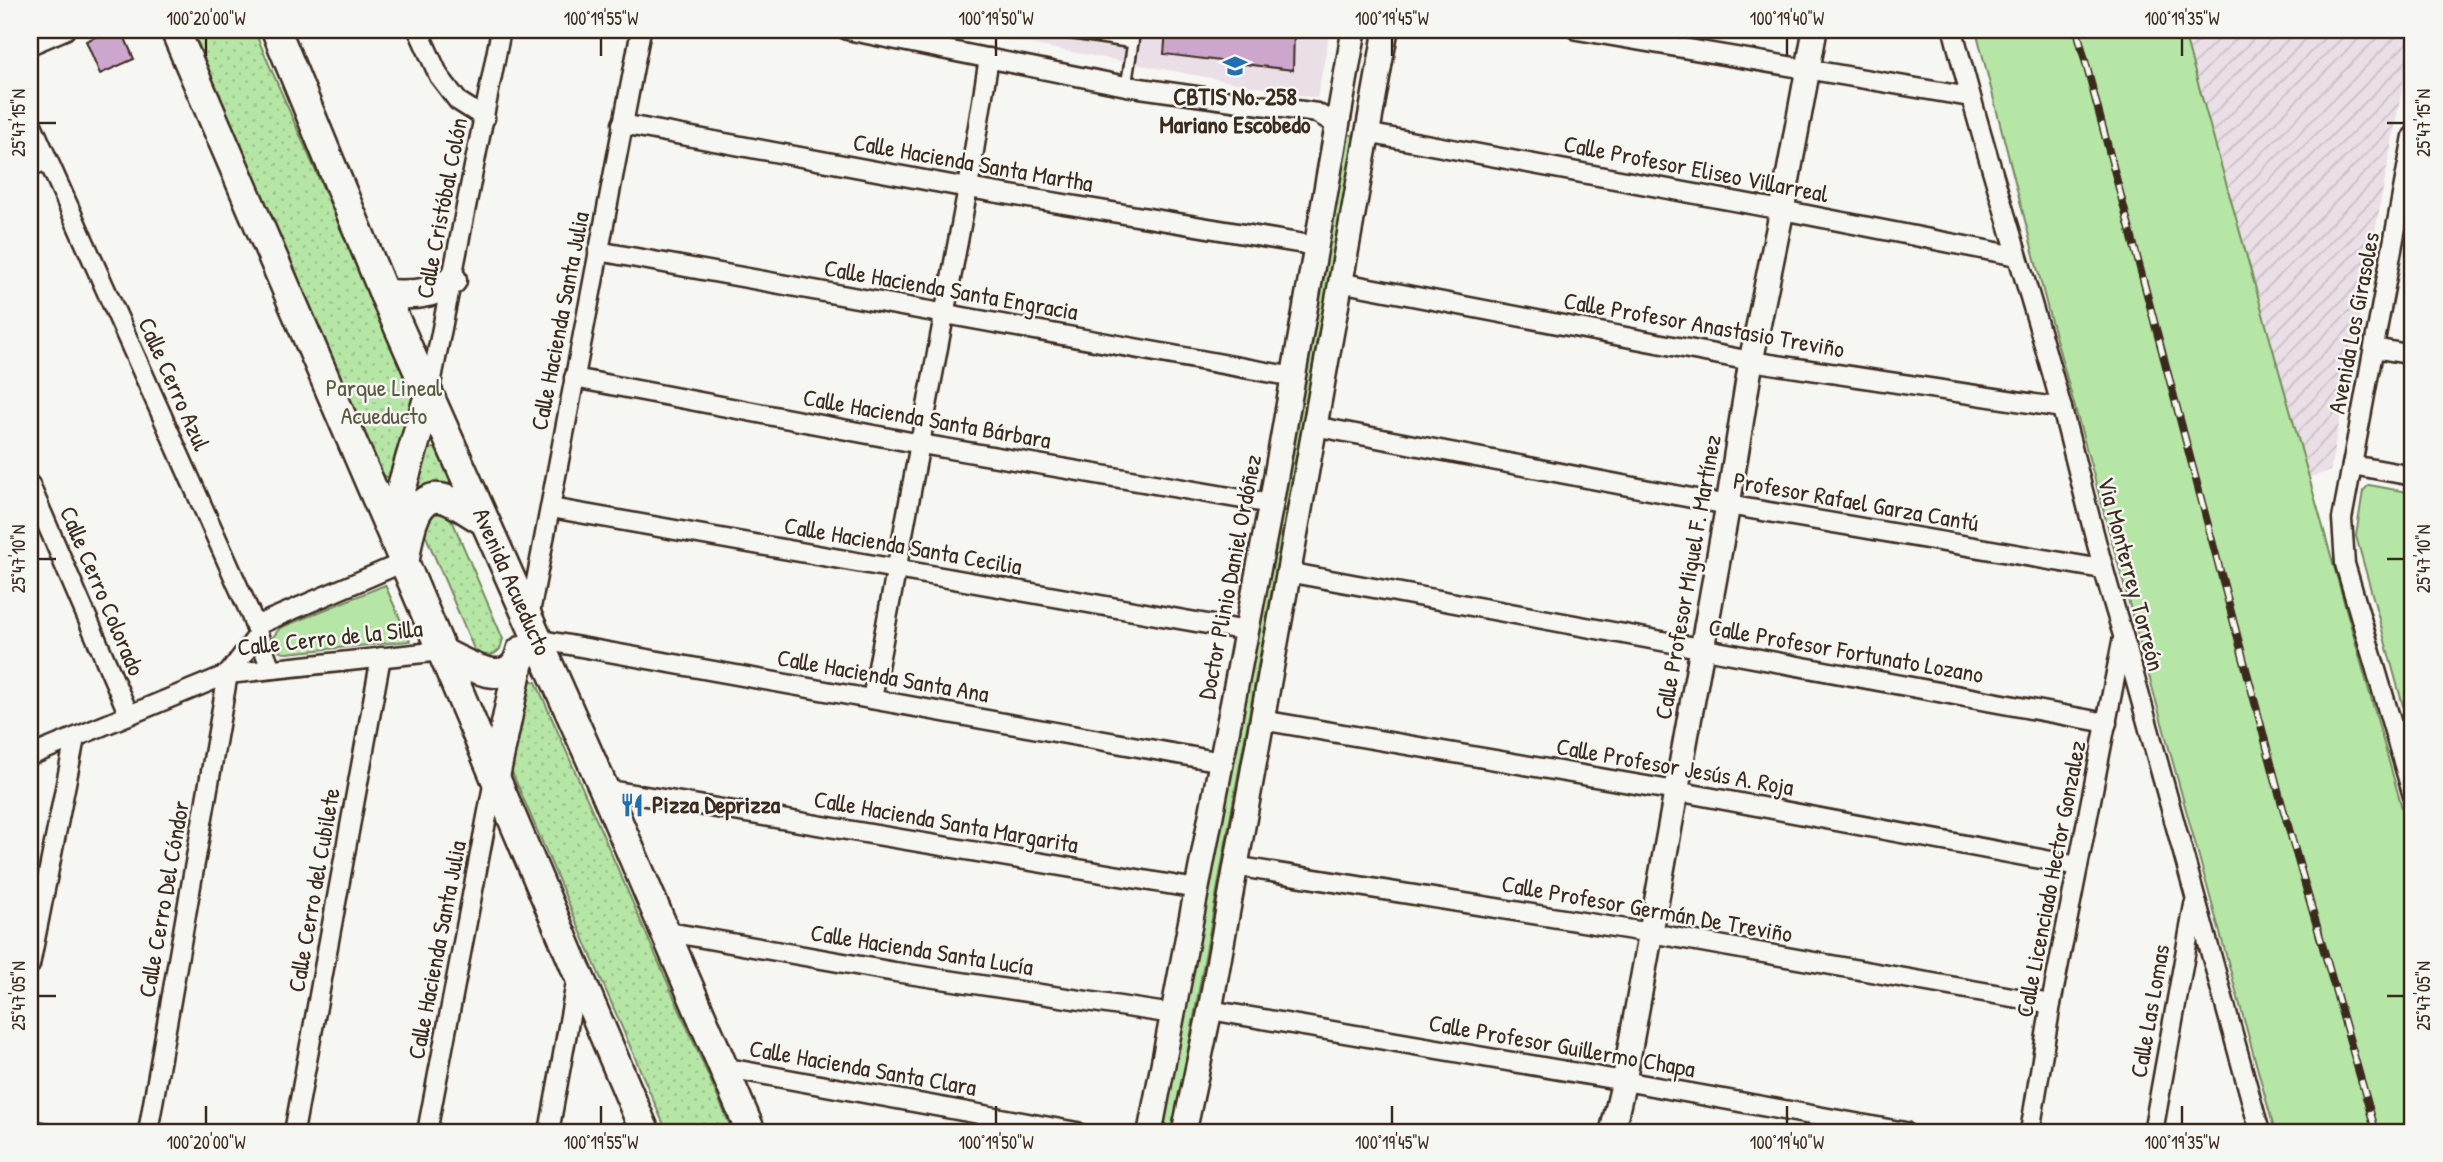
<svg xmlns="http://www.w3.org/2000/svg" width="2443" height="1162" font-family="'Patrick Hand',sans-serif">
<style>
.built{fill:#eadee7}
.industrial{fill:url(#industrial-furrows)}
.green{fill:#b6e6a5;stroke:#788862;stroke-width:2}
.park{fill:url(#park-dots);stroke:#788862;stroke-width:2}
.building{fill:#cda6cd;stroke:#3b2a1e;stroke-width:2}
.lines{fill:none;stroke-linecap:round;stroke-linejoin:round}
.service-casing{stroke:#3b2a1e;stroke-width:14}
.minor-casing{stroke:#3b2a1e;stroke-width:23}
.tertiary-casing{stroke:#3b2a1e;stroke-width:28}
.primary-casing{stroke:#3b2a1e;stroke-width:33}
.service{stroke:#f6f6f2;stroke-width:9}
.minor{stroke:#f6f6f2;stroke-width:18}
.tertiary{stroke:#f6f6f2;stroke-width:23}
.primary{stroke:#f6f6f2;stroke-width:28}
.rail-casing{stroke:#3b2a1e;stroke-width:8}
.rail{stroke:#f6f6f2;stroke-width:5;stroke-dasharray:16;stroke-linecap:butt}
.ticks{fill:none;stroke:#3b2a1e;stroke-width:2.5}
.labels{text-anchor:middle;stroke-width:5;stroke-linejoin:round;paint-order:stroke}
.poi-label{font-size:24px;font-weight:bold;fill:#3b2a1e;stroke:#f6f6f2}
.street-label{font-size:24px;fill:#3b2a1e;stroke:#f6f6f2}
.park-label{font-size:24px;fill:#5a5940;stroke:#f6f6f2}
.neatline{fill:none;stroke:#3b2a1e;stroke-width:2.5}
.ticks-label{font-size:18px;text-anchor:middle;fill:#3b2a1e}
</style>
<defs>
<pattern id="industrial-furrows" width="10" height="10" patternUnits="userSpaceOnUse" patternTransform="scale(1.75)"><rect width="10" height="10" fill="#eadee7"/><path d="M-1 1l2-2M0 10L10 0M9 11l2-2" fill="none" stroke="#cabfc6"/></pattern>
<pattern id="park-dots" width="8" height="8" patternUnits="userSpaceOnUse" patternTransform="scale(1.75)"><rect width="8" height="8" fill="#b6e6a5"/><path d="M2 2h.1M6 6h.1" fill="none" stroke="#9dc58e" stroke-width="1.8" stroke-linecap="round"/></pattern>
</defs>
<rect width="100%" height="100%" fill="#f6f6f2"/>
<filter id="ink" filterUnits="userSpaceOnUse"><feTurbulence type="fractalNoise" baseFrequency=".0143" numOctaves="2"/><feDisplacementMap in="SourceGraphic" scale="14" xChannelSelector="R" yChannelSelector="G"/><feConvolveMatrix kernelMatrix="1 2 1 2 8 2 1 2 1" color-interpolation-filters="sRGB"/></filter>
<g filter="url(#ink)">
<path class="built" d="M976 30H1330L1317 98 976 34Z"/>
<path class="industrial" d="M2183 30H2413L2330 471 2309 477Z"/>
<g class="green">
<path d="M1976 30H2183L2413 847V1132H2275L2048 310Z"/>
<path d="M1347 134 1353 135 1354 140 1173 1132H1161Z"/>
<path d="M2369 485 2413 493V742L2356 536 2363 491Z"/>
<path d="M385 585 410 641 287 653C277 653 276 646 273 637L280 628Z"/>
</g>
<g class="park">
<path d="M192 30H254L418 405 391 476 386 477 380 472Z"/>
<path d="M434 448 437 449 455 495 409 512 427 450Z"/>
<path d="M441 511 452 520 503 639 500 649C492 658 482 657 474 649L425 534 423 529 432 513Z"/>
<path d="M529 680 536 682 733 1132H667L508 763Z"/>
</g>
<g class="building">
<path d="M111 30 122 31 134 59 100 74 86 41Z"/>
<path d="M1166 30 1294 31 1293 70 1164 54Z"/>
</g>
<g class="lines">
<g class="service-casing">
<g id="service">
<path d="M1048 30 1133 43"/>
<path d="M1126 86 1135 30"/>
</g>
</g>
<g class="minor-casing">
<g id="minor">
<path d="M418 30 439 76 458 101 485 118"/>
<path d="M847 30 1126 86 1317 113 1337 125"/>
<path d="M1577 30 1970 97"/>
<path d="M1953 30C1985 157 2028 282 2062 409 2082 484 2099 560 2123 635L2260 1132"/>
<path d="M30 45 65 30"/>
<path d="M30 120 250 613 271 669"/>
<path d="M622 124 968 188 1316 246"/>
<path d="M1366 133 1782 210 2017 256"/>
<path d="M2413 136 2342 519 2345 564 2413 796"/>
<path d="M30 167 47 160"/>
<path d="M598 251 1294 377"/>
<path d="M1339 282 1751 361 2062 408"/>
<path d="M2374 348 2413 355"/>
<path d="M574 378 921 444 1271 504"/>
<path d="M429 394 501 30"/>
<path d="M1314 426 1728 505 2102 569"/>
<path d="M2352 465 2413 476"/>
<path d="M30 485 129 715"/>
<path d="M551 508 1247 631"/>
<path d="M1287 572 2107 723"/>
<path d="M529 618 641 30"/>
<path d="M255 626 404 562"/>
<path d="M536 639 1222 762"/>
<path d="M872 699 968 188 989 58"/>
<path d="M1262 720 1676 791 2078 866"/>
<path d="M30 756 228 674 442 651"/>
<path d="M604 789 1197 889"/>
<path d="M1234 866 1651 933 2051 1004"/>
<path d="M663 931 895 972 1173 1014"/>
<path d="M30 965 75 738"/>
<path d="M1210 1010 1624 1081 1905 1132"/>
<path d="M722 1067 1077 1132"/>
<path d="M30 1130 42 1132"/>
<path d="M148 1132 228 674 258 635"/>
<path d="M294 1132 381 657"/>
<path d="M427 1132 494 780"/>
<path d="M549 1132 577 977"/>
<path d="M2030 1132 2051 1004 2122 642"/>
<path d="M2153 1132 2194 905"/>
</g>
</g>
<g class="tertiary-casing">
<g id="tertiary">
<path d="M1150 1132 1271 504 1354 30"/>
<path d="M1184 1132 1210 1010 1386 30"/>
<path d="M1612 1132 1624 1081 1728 505 1751 361 1782 210 1815 30"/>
</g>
</g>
<g class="primary-casing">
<g id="primary">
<path d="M175 30 404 562 645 1132"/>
<path id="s1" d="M276 30 384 294 604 789 751 1132"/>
<path d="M384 294C408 295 434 296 452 280"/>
<path d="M390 527 429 395"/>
<path d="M405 559C408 540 413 489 445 499 458 503 471 514 483 520"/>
<path d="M443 653C467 664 511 693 521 651"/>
<path d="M495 777 519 661 536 639"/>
</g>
</g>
<use href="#service" class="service"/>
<use href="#minor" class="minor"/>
<use href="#tertiary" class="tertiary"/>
<use href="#primary" class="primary"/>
<g class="rail-casing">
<path id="rail" d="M2077 30 2281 801 2376 1132"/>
</g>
<use href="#rail" class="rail"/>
</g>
</g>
<path class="ticks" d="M206 38V56M601 38V56M996 38V56M1392 38V56M1787 38V56M2182 38V56M38 123H56M2387 123H2404M38 559H56M2387 559H2404M38 996H56M2387 996H2404M206 1106V1124M601 1106V1124M996 1106V1124M1392 1106V1124M1787 1106V1124M2182 1106V1124"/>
<defs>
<g id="university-bare" transform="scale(1.89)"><path d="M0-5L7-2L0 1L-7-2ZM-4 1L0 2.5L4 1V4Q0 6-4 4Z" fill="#1f6fb2" stroke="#f6f6f2" stroke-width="2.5" paint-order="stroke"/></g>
<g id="restaurant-bare" transform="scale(1.89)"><path d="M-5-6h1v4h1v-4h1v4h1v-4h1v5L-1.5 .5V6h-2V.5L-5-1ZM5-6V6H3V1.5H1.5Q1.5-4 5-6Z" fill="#1f6fb2" stroke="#f6f6f2" stroke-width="2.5" paint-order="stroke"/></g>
</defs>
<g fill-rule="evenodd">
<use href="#university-bare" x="1235" y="66"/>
<use href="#restaurant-bare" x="632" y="805"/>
</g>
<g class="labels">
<g class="poi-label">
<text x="1235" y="105">CBTIS No. 258<tspan x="1235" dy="28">Mariano Escobedo</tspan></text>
<text x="652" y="813" text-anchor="start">Pizza Deprizza</text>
</g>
<g class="street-label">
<text transform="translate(973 163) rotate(10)" y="8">Calle Hacienda Santa Martha</text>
<text transform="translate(1696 169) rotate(11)" y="8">Calle Profesor Eliseo Villarreal</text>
<text transform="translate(442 208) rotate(-79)" y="8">Calle Cristóbal Colón</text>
<text transform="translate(951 290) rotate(10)" y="8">Calle Hacienda Santa Engracia</text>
<text transform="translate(560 321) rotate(-79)" y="8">Calle Hacienda Santa Julia</text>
<text transform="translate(2354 323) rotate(-79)" y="8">Avenida Los Girasoles</text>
<text transform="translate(1704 325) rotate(10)" y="8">Calle Profesor Anastasio Treviño</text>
<text transform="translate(174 384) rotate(66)" y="8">Calle Cerro Azul</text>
<text transform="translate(927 419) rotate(10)" y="8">Calle Hacienda Santa Bárbara</text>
<text transform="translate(1856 502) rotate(10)" y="8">Profesor Rafael Garza Cantú</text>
<text transform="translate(903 546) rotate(10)" y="8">Calle Hacienda Santa Cecilia</text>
<text transform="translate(2131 574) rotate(75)" y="8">Via Monterrey Torreón</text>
<text transform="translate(1230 577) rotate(-79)" y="8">Doctor Plinio Daniel Ordóñez</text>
<text transform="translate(1688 577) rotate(-80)" y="8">Calle Profesor Miguel F. Martínez</text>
<text dy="8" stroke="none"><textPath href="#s1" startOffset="600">Avenida Acueducto</textPath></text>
<text transform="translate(102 591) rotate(67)" y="8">Calle Cerro Colorado</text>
<text transform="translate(330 638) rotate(-6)" y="8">Calle Cerro de la Silla</text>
<text transform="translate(1846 651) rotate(10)" y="8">Calle Profesor Fortunato Lozano</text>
<text transform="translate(883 676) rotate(10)" y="8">Calle Hacienda Santa Ana</text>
<text transform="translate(1675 767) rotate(10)" y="8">Calle Profesor Jesús A. Roja</text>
<text transform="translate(946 822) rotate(10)" y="8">Calle Hacienda Santa Margarita</text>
<text transform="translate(2051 879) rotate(-79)" y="8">Calle Licenciado Hector Gonzalez</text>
<text transform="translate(314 890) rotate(-80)" y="8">Calle Cerro del Cubilete</text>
<text transform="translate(164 899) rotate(-80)" y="8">Calle Cerro Del Cóndor</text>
<text transform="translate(1647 909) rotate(10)" y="8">Calle Profesor Germán De Treviño</text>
<text transform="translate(437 950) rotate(-79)" y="8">Calle Hacienda Santa Julia</text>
<text transform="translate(922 950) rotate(9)" y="8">Calle Hacienda Santa Lucía</text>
<text transform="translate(2150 1011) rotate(-80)" y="8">Calle Las Lomas</text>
<text transform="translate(1562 1046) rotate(10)" y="8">Calle Profesor Guillermo Chapa</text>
<text transform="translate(863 1068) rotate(10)" y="8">Calle Hacienda Santa Clara</text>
</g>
<g class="park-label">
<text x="384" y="396">Parque Lineal<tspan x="384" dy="28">Acueducto</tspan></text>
</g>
</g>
<rect width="2443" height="1162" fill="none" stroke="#f6f6f2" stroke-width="77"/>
<rect x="38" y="38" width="2366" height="1086" class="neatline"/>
<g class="ticks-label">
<text x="206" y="25">100°20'00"W</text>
<text x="601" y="25">100°19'55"W</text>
<text x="996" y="25">100°19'50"W</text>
<text x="1392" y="25">100°19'45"W</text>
<text x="1787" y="25">100°19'40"W</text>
<text x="2182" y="25">100°19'35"W</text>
<text transform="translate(19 123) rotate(-90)" y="6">25°47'15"N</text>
<text transform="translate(2424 123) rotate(-90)" y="6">25°47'15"N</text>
<text transform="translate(19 559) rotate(-90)" y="6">25°47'10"N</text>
<text transform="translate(2424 559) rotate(-90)" y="6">25°47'10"N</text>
<text transform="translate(19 996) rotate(-90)" y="6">25°47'05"N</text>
<text transform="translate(2424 996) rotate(-90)" y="6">25°47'05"N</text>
<text x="206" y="1149">100°20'00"W</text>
<text x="601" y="1149">100°19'55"W</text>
<text x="996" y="1149">100°19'50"W</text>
<text x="1392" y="1149">100°19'45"W</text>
<text x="1787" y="1149">100°19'40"W</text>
<text x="2182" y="1149">100°19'35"W</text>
</g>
</svg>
